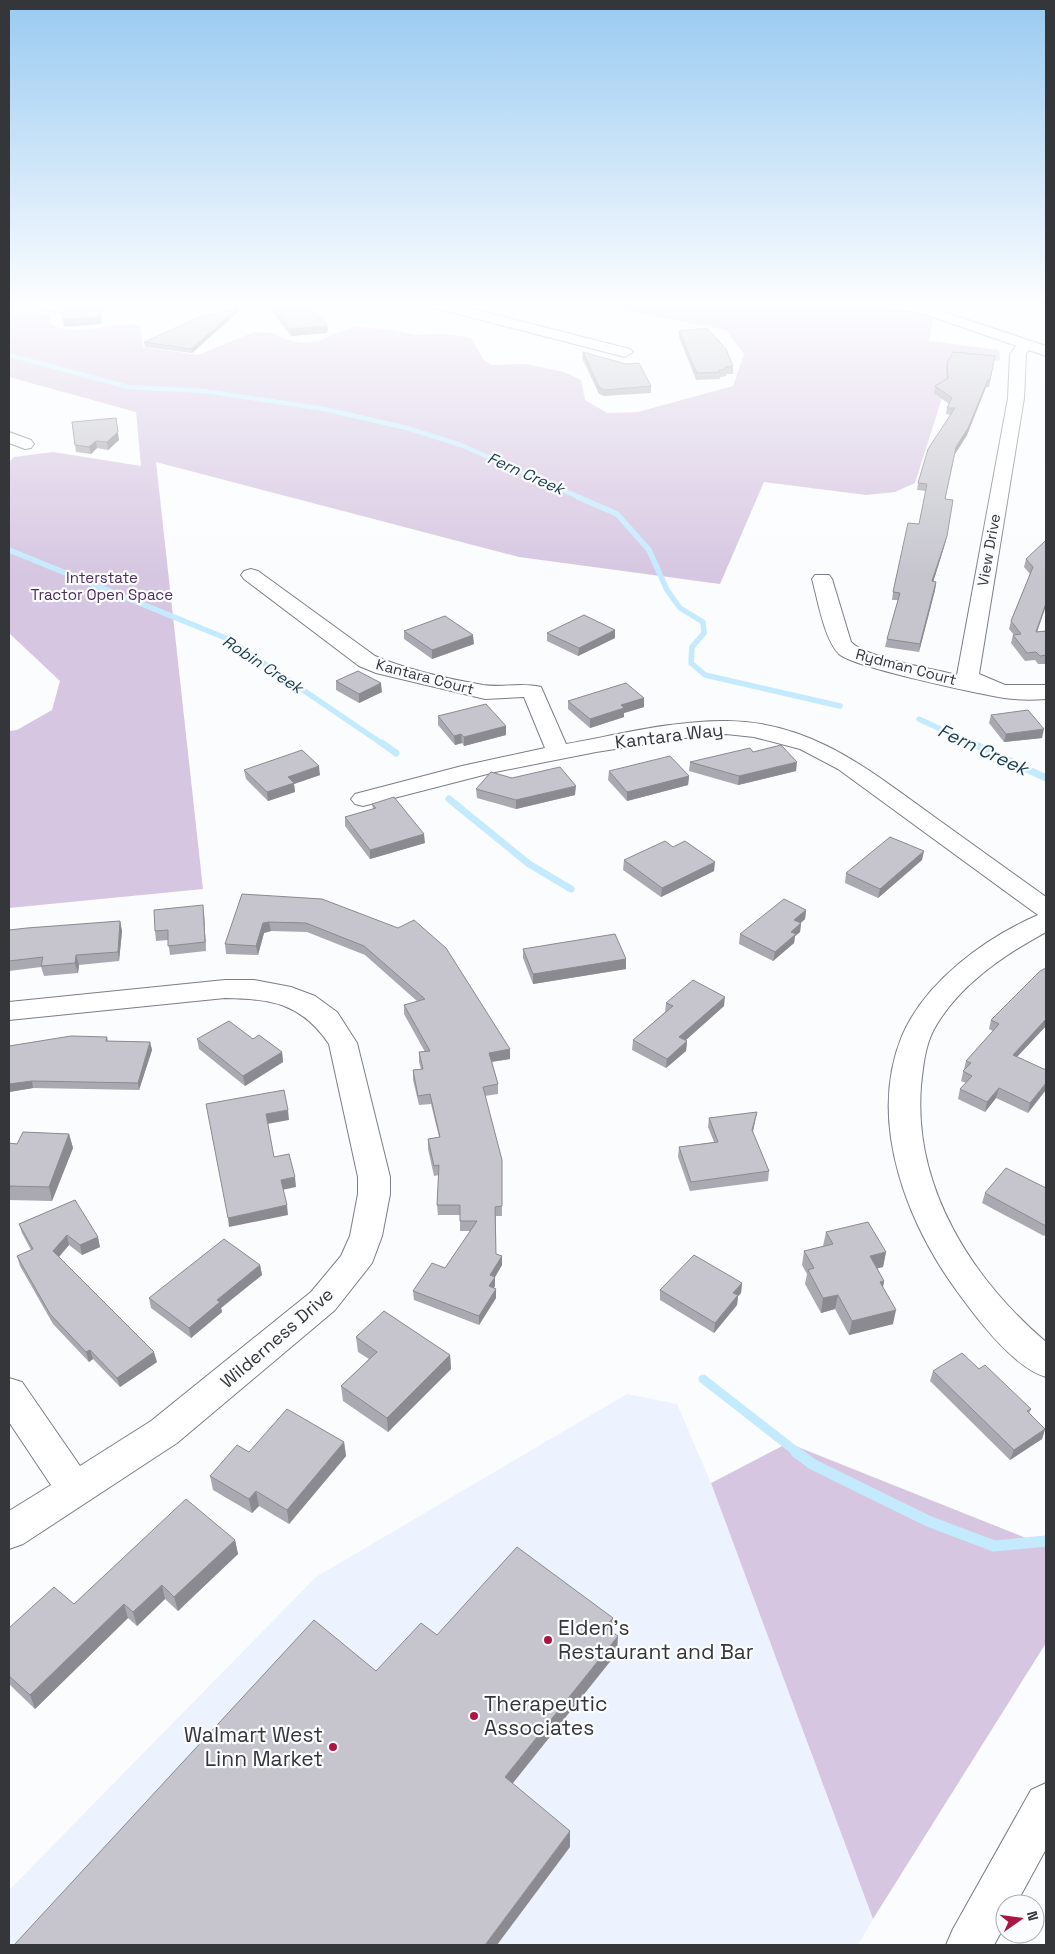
<svg xmlns="http://www.w3.org/2000/svg" width="1055" height="1954" font-family="'Space Grotesk',sans-serif">
<style>
.built{fill:#edf2ff}
.green{fill:#d6c6e1}
.lines{fill:none;stroke-linecap:round;stroke-linejoin:round}
.stream-far4{stroke:#c4eafe;stroke-width:4.5}
.stream-far3{stroke:#c4eafe;stroke-width:5.5}
.stream-far2{stroke:#c4eafe;stroke-width:7}
.stream-far1{stroke:#c4eafe;stroke-width:9}
.stream{stroke:#c4eafe;stroke-width:11}
.minor-casing{stroke:#7b7e86;stroke-width:2}
.tertiary-casing{stroke:#7b7e86;stroke-width:2}
.primary-casing{stroke:#7b7e86;stroke-width:2}
.minor{fill:#fff;fill-rule:evenodd}
.tertiary{fill:#fff;fill-rule:evenodd}
.primary{fill:#fff;fill-rule:evenodd}
.wall{fill:#aaa9b1}
.shaded-wall{fill:#8b8a90}
.building{fill:#c6c5ce;stroke:#8b8a90}
.poi-dot{fill:#ab1542;stroke:#fbfcfe;stroke-width:2}
.labels{text-anchor:middle;stroke-width:4.5;stroke-linejoin:round;paint-order:stroke}
.far-street-label{font-size:15px;fill:#35363a;stroke:#fbfcfe}
.far-park-label{font-size:15px;fill:#4c2d5e;stroke:#fbfcfe}
.far-water-label{font-size:16px;font-style:italic;fill:#153d4f;stroke:#fbfcfe}
.street-label{font-size:18px;fill:#35363a;stroke:#fbfcfe}
.water-label{font-size:19px;font-style:italic;fill:#153d4f;stroke:#fbfcfe}
.near-poi-label{font-size:21px;fill:#35363a;stroke:#fbfcfe;text-anchor:start}
</style>
<rect width="100%" height="100%" fill="#fbfcfe"/>
<path class="built" d="M627 1394 677 1404 711 1483 873 1919 858 1945H9V1890L316 1577Z"/>
<g class="green">
<path d="M588 303H781C826 317 891 293 933 320L929 341 999 350 1000 361 955 357 915 483 895 492 866 495 764 482 720 584 519 557 156 462 203 889 9 908V731L17 730 52 710 60 681 9 633V462L14 457 53 452 141 466 136 412 9 377V318L24 312 50 315V323C73 342 125 316 140 327L143 347 198 355 254 332 272 333 285 339 301 343 320 341 338 332 357 327 386 329 415 335 445 334 471 338 483 359 491 365 525 364 564 372 581 380 585 400 607 413 638 412 733 386 744 354 726 330Z"/>
<path d="M788 1443 1046 1546V1643L873 1919 711 1483Z"/>
</g>
<g class="lines">
<path class="stream-far4" d="M9 355 128 387 205 391 324 409 407 428 461 445 581 498"/>
<g class="stream-far3">
<path d="M578 497 617 514 649 550 667 590 680 608 703 622 704 633 692 647 691 663 705 675 840 706"/>
<path d="M9 550 228 639 384 745"/>
<path d="M919 719 974 745"/>
</g>
<g class="stream-far2">
<path d="M382 743 396 753"/>
<path d="M972 743 1046 778"/>
<path d="M449 799 529 864 571 889"/>
</g>
<path class="stream-far1" d="M703 1379 798 1453"/>
<path class="stream" d="M796 1452 812 1464 928 1521 994 1546 1046 1541"/>
<g class="minor-casing">
<g id="minor">
<path d="M27 303 72 305 118 303C105 320 48 312 29 306Z"/>
<path d="M425 303H449L630 349 633 352 625 357 427 306Z"/>
<path d="M1025 339 1033 344 1026 354 1024 398 979 674 1005 685H1046V699C1032 700 1018 700 1004 698 980 694 852 667 839 654 824 639 818 600 812 579L815 575H829L832 579 851 642C866 658 934 669 957 675L1008 398 1010 354 1020 341Z"/>
<path d="M9 432 31 440 34 444 31 448 25 449 9 443Z"/>
<path d="M251 569 258 571 375 656C407 670 449 679 483 685 503 688 519 682 541 687L566 744C617 735 675 720 727 721 810 722 865 767 929 813 968 841 1007 869 1046 897V932C1004 955 957 986 933 1031 925 1047 923 1067 921 1086 913 1187 972 1279 1046 1342V1377C1015 1368 981 1324 962 1298 909 1228 866 1124 902 1036 925 982 985 938 1038 915L838 769 800 749 754 737 726 734 698 736 596 752 495 772 363 806 355 804 351 799 355 794 462 766 545 748 524 697 485 699 376 673 359 666 244 579 241 575 244 571Z"/>
<path d="M225 980H254L291 987 315 996 337 1012 357 1043 390 1177V1194L382 1236 372 1263 335 1310 177 1443 23 1544 9 1549V1511L51 1485 9 1422V1378L22 1382 80 1466 151 1421 311 1292 341 1256 350 1236 358 1194V1177L329 1044C301 1003 272 999 225 998L9 1020V1002Z"/>
</g>
</g>
<g class="tertiary-casing">
<path id="tertiary" d="M849 303 920 304 1046 346V356L918 312 856 307Z"/>
</g>
<g class="primary-casing">
<path id="primary" d="M1046 1783V1849L1016 1904H1005V1925L994 1945H946L953 1929 1031 1790Z"/>
</g>
<use href="#minor" class="minor"/>
<use href="#tertiary" class="tertiary"/>
<use href="#primary" class="primary"/>
</g>
<g class="wall">
<path d="M265 303H342L333 308 328 309 307 303 328 331H327V333L291 336Z"/>
<path d="M239 307V311L192 353 145 347 144 342Z"/>
<path d="M679 331 733 366V374H726V376L720 377V379L696 380 679 337Z"/>
<path d="M583 352 651 386V393L604 396 599 394 582 358Z"/>
<path d="M995 356 989 387H986L967 435 955 454 945 499 953 500 945 544 933 582H936L935 590 919 652 885 647 887 639 898 600H892L893 592 919 524 926 491 917 490 918 483 951 415 946 414 947 408 949 404 934 393 935 386 947 379 946 370 947 363Z"/>
<path d="M72 422 119 440 108 450 97 448 91 454 76 452Z"/>
<path d="M1045 541 1037 632 1046 631V664H1038L1035 660 1025 661 1011 643 1013 635H1014L1009 629 1011 621 1030 574 1024 567 1026 559Z"/>
<path d="M615 630V638L578 656 547 641V633Z"/>
<path d="M404 631 474 644 432 659 404 639Z"/>
<path d="M336 681 382 692 359 703 336 690Z"/>
<path d="M644 698V707L624 713V717L590 728 568 709V701Z"/>
<path d="M991 715 1042 738 1004 742 989 723Z"/>
<path d="M438 716 506 726V735L464 746 462 743 455 745 438 725Z"/>
<path d="M753 752 796 771 738 785 689 771 690 762Z"/>
<path d="M244 770 320 775 294 784 295 792 268 801 246 779Z"/>
<path d="M609 771 689 776 688 785 627 801 608 780Z"/>
<path d="M476 789 575 795 516 809 477 798Z"/>
<path d="M372 804 425 843 370 859 345 826V817L373 809Z"/>
<path d="M673 847 714 871 661 897 623 870 624 860Z"/>
<path d="M922 860 878 898 845 883 846 873Z"/>
<path d="M242 894 322 899 510 1059 492 1062 498 1084V1094L485 1096 502 1160V1216H496V1254L502 1256V1265L495 1277V1286L494 1288 496 1289V1298L479 1325 414 1300 413 1291 445 1268 470 1231H460V1215H438L437 1205 439 1175 434 1176 428 1149V1139L439 1137 431 1104 419 1105 413 1080V1070L421 1069 419 1062V1052H425L404 1014V1005L417 1001 365 955 307 932 271 931 264 933 258 955 226 954 225 944Z"/>
<path d="M806 910 805 919 801 923 800 932 795 936 794 943 773 961 739 944 740 934Z"/>
<path d="M204 914 206 951 170 955 168 940 156 941 155 931Z"/>
<path d="M120 921 122 931 119 961 79 965 78 973 44 976 41 967 9 971V930Z"/>
<path d="M523 949 626 959V969L533 984 523 958Z"/>
<path d="M1046 968V1026L1017 1057 1046 1070 1028 1113 996 1098 985 1112 958 1099 960 1089 966 1083 961 1081 966 1061 993 1031 989 1029 991 1020Z"/>
<path d="M666 1003 724 1006 686 1040 687 1041 686 1051 666 1068 632 1050 633 1040 665 1012Z"/>
<path d="M107 1037 108 1041 150 1042 152 1050 139 1090 33 1088 9 1092V1046Z"/>
<path d="M197 1039H253L282 1052 283 1062 245 1086 199 1049Z"/>
<path d="M757 1112 753 1132 769 1171 768 1181 690 1191 678 1157 679 1147 714 1142 708 1127 709 1118Z"/>
<path d="M69 1134 73 1148 52 1201 9 1200V1143L17 1144Z"/>
<path d="M1046 1188V1234L1044 1236 982 1203 985 1193Z"/>
<path d="M75 1200 100 1247 82 1255 69 1245 59 1257 157 1362 120 1387 93 1359 89 1362 53 1324 20 1266 17 1256 31 1250 22 1233 19 1224Z"/>
<path d="M826 1232 886 1252 883 1267 877 1268 884 1281 883 1288 893 1324 849 1335 835 1309 821 1313 805 1284 807 1274 802 1265 804 1251 823 1246Z"/>
<path d="M260 1265 262 1275 221 1308 222 1312 191 1338 151 1308 149 1298Z"/>
<path d="M742 1283 741 1293 738 1296 737 1305 714 1333 660 1300V1290Z"/>
<path d="M356 1337 450 1355 451 1369 388 1432 343 1401 341 1386 369 1359 358 1352Z"/>
<path d="M979 1369 1031 1409 1029 1414 1045 1429 1042 1439 1010 1460 930 1381 933 1371Z"/>
<path d="M344 1442 346 1456 289 1524 259 1506 252 1513 213 1490 210 1476 249 1452Z"/>
<path d="M235 1540 238 1554 178 1611 165 1599 137 1626 128 1618 35 1709 9 1684V1628L74 1604Z"/>
</g>
<g class="shaded-wall">
<path d="M327 303H342L333 308 328 309Z"/>
<path d="M100 307 102 324 64 327 63 320Z"/>
<path d="M239 307V311L192 353 191 349Z"/>
<path d="M327 324 328 331H327V333L291 336 290 329Z"/>
<path d="M988 380 986 387 967 435 955 454 956 447Z"/>
<path d="M116 418 119 440 108 450 107 442Z"/>
<path d="M96 441 97 448 91 454 89 447Z"/>
<path d="M947 536 945 544 931 589 932 581Z"/>
<path d="M936 582 935 590 919 652 920 644Z"/>
<path d="M1046 603V606L1034 641 1036 632Z"/>
<path d="M615 630V638L578 656 579 648Z"/>
<path d="M473 635 474 644 432 659V650Z"/>
<path d="M381 683 382 692 359 703V694Z"/>
<path d="M644 698V707L624 713V717L590 728V719L621 705Z"/>
<path d="M506 726V735L464 746V737Z"/>
<path d="M1044 729 1042 738 1004 742 1006 734Z"/>
<path d="M461 734 462 743 455 745 454 736Z"/>
<path d="M797 762 796 771 738 785 739 776Z"/>
<path d="M319 766 320 775 294 784 295 792 268 801 267 792 288 777Z"/>
<path d="M689 776 688 785 627 801V792Z"/>
<path d="M576 786 575 795 516 809V800Z"/>
<path d="M424 834 425 843 370 859V850Z"/>
<path d="M924 851 922 860 878 898 880 889Z"/>
<path d="M715 862 714 871 661 897 662 888Z"/>
<path d="M203 905 204 914 206 951 205 942Z"/>
<path d="M806 910 805 919 793 929 794 920Z"/>
<path d="M120 921 122 931 119 961 118 952Z"/>
<path d="M269 922 271 931 264 933 258 955 256 946 263 923Z"/>
<path d="M801 923 800 932 795 936 794 943 773 961 775 952 791 932Z"/>
<path d="M76 955 79 965 78 973 75 963Z"/>
<path d="M626 959V969L533 984V974Z"/>
<path d="M725 997 724 1006 678 1047 679 1037Z"/>
<path d="M1046 1019V1026L1010 1064 1013 1055Z"/>
<path d="M687 1041 686 1051 666 1068 667 1059Z"/>
<path d="M150 1042 152 1050 139 1090 138 1083Z"/>
<path d="M510 1049V1059L489 1062V1053Z"/>
<path d="M282 1052 283 1062 245 1086 243 1076Z"/>
<path d="M32 1081 33 1088 9 1092V1084Z"/>
<path d="M1046 1083V1090L1028 1113 1030 1103Z"/>
<path d="M999 1088 996 1098 985 1112 987 1102Z"/>
<path d="M288 1110 289 1120 267 1124 266 1114Z"/>
<path d="M757 1112 751 1139 752 1130Z"/>
<path d="M69 1134 73 1148 52 1201 49 1187Z"/>
<path d="M295 1177 296 1187 282 1190 281 1180Z"/>
<path d="M287 1205 288 1215 229 1227 228 1218Z"/>
<path d="M67 1235 69 1245 55 1261 53 1251Z"/>
<path d="M98 1237 100 1247 82 1255 80 1245Z"/>
<path d="M886 1252 883 1267 867 1271 870 1256Z"/>
<path d="M502 1256V1265L495 1277V1286L489 1296 490 1275Z"/>
<path d="M260 1265 262 1275 221 1308 222 1312 191 1338 189 1328 217 1300Z"/>
<path d="M884 1281 881 1295 880 1282Z"/>
<path d="M742 1283 741 1293 738 1296 737 1305 714 1333 715 1323 733 1293Z"/>
<path d="M496 1289V1298L479 1325V1316Z"/>
<path d="M838 1295 835 1309 821 1313 823 1298Z"/>
<path d="M896 1310 893 1324 849 1335 852 1321Z"/>
<path d="M90 1350 93 1359 89 1362 86 1352Z"/>
<path d="M154 1352 157 1362 120 1387 117 1378Z"/>
<path d="M450 1355 451 1369 388 1432 387 1418Z"/>
<path d="M1045 1429 1042 1439 1010 1460 1014 1450Z"/>
<path d="M344 1442 346 1456 289 1524 287 1510Z"/>
<path d="M256 1491 259 1506 252 1513 249 1499Z"/>
<path d="M235 1540 238 1554 178 1611 174 1597Z"/>
<path d="M162 1585 165 1599 137 1626 133 1612Z"/>
<path d="M124 1604 128 1618 35 1709 30 1695Z"/>
<path d="M613 1618 612 1635 605 1627Z"/>
<path d="M618 1636 617 1653 505 1793V1777Z"/>
<path d="M570 1831V1847L497 1945H485Z"/>
</g>
<g class="building">
<path d="M269 303H306L327 324 325 325 326 326 290 329Z"/>
<path d="M100 307 101 317 63 320V308Z"/>
<path d="M239 307 191 349 144 342 197 318Z"/>
<path d="M707 328 726 349 733 366 725 367 726 369 719 370 720 372 697 373 679 331Z"/>
<path d="M583 352 626 364 639 363 651 386 604 390 599 387Z"/>
<path d="M953 352 995 356 990 380H988L968 428 956 447 945 499 953 500 947 536 932 581 936 582 920 644 887 639 900 593 893 592 908 523 919 524 927 484 918 483 928 449 955 408H947L952 398 935 386 948 378 947 363Z"/>
<path d="M116 418 118 432 107 442 96 441 89 447 75 445 72 422Z"/>
<path d="M1045 541 1046 542V603L1036 632 1046 631V655L1040 656 1036 652 1027 653 1013 635 1021 634 1011 621 1033 567 1026 559Z"/>
<path d="M584 615 615 630 579 648 547 633Z"/>
<path d="M445 616 473 635 432 650 404 631Z"/>
<path d="M358 671 381 683 359 694 336 681Z"/>
<path d="M626 683 644 698 621 705 624 708 590 719 568 701Z"/>
<path d="M486 704 506 726 464 737 461 734 454 736 438 716Z"/>
<path d="M1028 710 1044 729 1006 734 991 715Z"/>
<path d="M781 745 797 762 739 776 690 762 750 748 753 752Z"/>
<path d="M302 750 319 766 288 777 294 783 267 792 244 770Z"/>
<path d="M670 756 689 776 627 792 609 771Z"/>
<path d="M560 767 576 786 516 800 476 789 491 772 512 778Z"/>
<path d="M394 797 424 834 370 850 345 817 376 808 372 804Z"/>
<path d="M890 837 924 851 880 889 846 873Z"/>
<path d="M665 841 673 847 685 841 715 862 662 888 624 860Z"/>
<path d="M242 894 322 899 398 928 414 920 446 948 510 1049 489 1053 498 1084 483 1087 502 1160V1206L495 1207 496 1254 502 1256 490 1275 495 1277 489 1286 496 1289 479 1316 413 1291 432 1263 445 1268 477 1221H460V1205H437L439 1165 434 1166 428 1139 440 1137 430 1094 418 1096 413 1070 423 1069 419 1052 430 1051 404 1005 425 999 364 946 306 923 269 922 263 923 256 946 225 944Z"/>
<path d="M784 899 806 910 794 920 801 923 791 932 796 934 775 952 740 934Z"/>
<path d="M203 905 205 942 168 946V930L155 931 154 910Z"/>
<path d="M120 921 118 952 76 955 75 963 41 966 43 957 9 961V930L27 928Z"/>
<path d="M615 934 626 959 533 974 523 949Z"/>
<path d="M1046 968V1019L1013 1055 1046 1070V1083L1030 1103 999 1088 987 1102 960 1089 972 1076 963 1071 971 1063 966 1061 999 1024 991 1020 1040 971Z"/>
<path d="M693 980 725 997 679 1037 687 1041 667 1059 633 1040 673 1006 666 1003Z"/>
<path d="M229 1021 253 1039 259 1035 282 1052 243 1076 197 1039Z"/>
<path d="M71 1036 107 1037 106 1041 150 1042 138 1083 32 1081 9 1084V1046Z"/>
<path d="M284 1090 288 1110 266 1114 274 1157 289 1154 295 1177 281 1180 287 1205 228 1218 206 1104Z"/>
<path d="M757 1112 752 1130 769 1171 691 1182 679 1147 718 1142 709 1118Z"/>
<path d="M23 1132 69 1134 49 1187 9 1186V1143L17 1144Z"/>
<path d="M1006 1168 1046 1188V1226L985 1193Z"/>
<path d="M75 1200 98 1237 80 1245 67 1235 53 1251 154 1352 117 1378 90 1350 86 1352 50 1314 17 1256 33 1249 19 1224Z"/>
<path d="M868 1222 886 1252 870 1256 884 1281 880 1282 896 1310 852 1321 838 1295 823 1298 808 1270 814 1268 804 1251 833 1244 826 1232Z"/>
<path d="M224 1239 260 1265 217 1300 220 1302 189 1328 149 1298Z"/>
<path d="M694 1255 742 1283 733 1293 738 1295 715 1323 660 1290Z"/>
<path d="M384 1311 450 1355 387 1418 341 1386 377 1352 356 1337Z"/>
<path d="M962 1353 979 1369 985 1365 1031 1409 1027 1411 1045 1429 1014 1450 933 1371Z"/>
<path d="M287 1409 344 1442 287 1510 256 1491 249 1499 210 1476 237 1445 249 1452Z"/>
<path d="M186 1499 235 1540 174 1597 162 1585 133 1612 124 1604 30 1695 9 1676V1628L54 1587 74 1604Z"/>
<path d="M517 1547 613 1618 605 1627 618 1636 505 1777 570 1831 485 1945H14L314 1620 376 1671 421 1623 437 1635Z"/>
</g>
<linearGradient id="sky" x2="0" y2="1"><stop stop-color="#99caf1"/><stop offset="0.53" stop-color="#fdfeff"/><stop offset="1" stop-color="#fdfeff" stop-opacity="0"/></linearGradient>
<rect width="1055" height="576" fill="url(#sky)"/>
<g class="poi-dot">
<circle cx="548" cy="1640" r="5"/>
<circle cx="474" cy="1716" r="5"/>
<circle cx="333" cy="1747" r="5"/>
</g>
<g class="labels">
<g class="far-street-label">
<text transform="translate(989 550) rotate(-80)" y="5">View Drive</text>
<text transform="translate(906 667) rotate(15)" y="5">Rydman Court</text>
<text transform="translate(425 677) rotate(15)" y="5">Kantara Court</text>
</g>
<g class="far-park-label">
<text x="102" y="583">Interstate<tspan x="102" dy="17">Tractor Open Space</tspan></text>
</g>
<g class="far-water-label">
<text transform="translate(526 473) rotate(24)" y="6">Fern Creek</text>
<text transform="translate(263 664) rotate(33)" y="6">Robin Creek</text>
</g>
<g class="street-label">
<text transform="translate(669 736) rotate(-7)" y="6">Kantara Way</text>
<text transform="translate(277 1338) rotate(-41)" y="6">Wilderness Drive</text>
</g>
<g class="water-label">
<text transform="translate(983 749) rotate(25)" y="7">Fern Creek</text>
</g>
<g class="near-poi-label">
<text x="558" y="1635">Elden's<tspan x="558" dy="24">Restaurant and Bar</tspan></text>
<text x="484" y="1711">Therapeutic<tspan x="484" dy="24">Associates</tspan></text>
<text x="323" y="1742" text-anchor="end">Walmart West<tspan x="323" dy="24">Linn Market</tspan></text>
</g>
</g>
<rect width="1055" height="1954" fill="none" stroke="#35363a" stroke-width="20"/>
<g transform="translate(1020 1919) rotate(76)"><circle r="24" fill="#fbfcfe" stroke="#acadb0"/>
<path d="M0-4L9 19L0 12L-9 19Z" fill="#ab1542"/>
<text y="-8" font-size="14" font-weight="bold" text-anchor="middle" fill="#35363a">N</text>
</g>
</svg>
